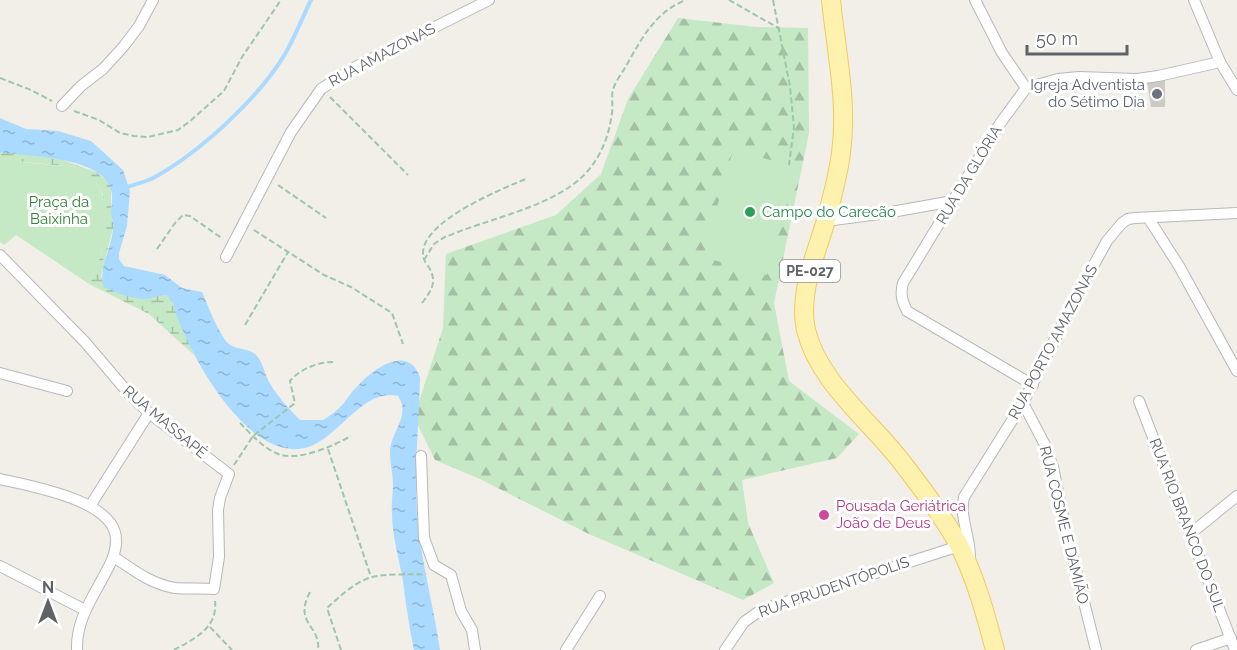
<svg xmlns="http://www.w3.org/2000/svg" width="1237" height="650" font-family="Raleway,sans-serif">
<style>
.forest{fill:url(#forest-firs)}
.wetland{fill:url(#wetland-marsh)}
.green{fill:#c5e8c5}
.water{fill:url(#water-ripples)}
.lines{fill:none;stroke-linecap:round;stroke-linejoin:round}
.stream{stroke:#aadaff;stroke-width:4}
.building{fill:#cccac5}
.street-casing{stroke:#b5b8bc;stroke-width:12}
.primary-casing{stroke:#f2c960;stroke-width:20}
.path{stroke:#9cc7a9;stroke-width:2;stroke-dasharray:6 3;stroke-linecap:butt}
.street{stroke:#fff;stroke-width:10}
.primary{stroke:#fff2af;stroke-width:18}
.worship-dot{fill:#6b7280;stroke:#fff;stroke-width:2}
.leisure-dot{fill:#2e9e5b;stroke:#fff;stroke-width:2}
.hotel-dot{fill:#d1479c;stroke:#fff;stroke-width:2}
.labels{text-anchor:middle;stroke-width:6;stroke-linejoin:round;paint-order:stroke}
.shield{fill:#fff;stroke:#8f9295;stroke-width:1.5}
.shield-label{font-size:14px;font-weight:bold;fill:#5f6368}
.street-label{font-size:15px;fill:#5f6368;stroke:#fff}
.worship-label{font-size:15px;fill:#5b616d;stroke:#fff;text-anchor:end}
.park-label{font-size:15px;fill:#348238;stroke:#fff}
.leisure-label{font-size:15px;fill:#27864d;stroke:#fff;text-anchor:start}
.hotel-label{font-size:15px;fill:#b23c85;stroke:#fff;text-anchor:start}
</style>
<defs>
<pattern id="forest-firs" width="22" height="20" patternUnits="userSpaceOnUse" patternTransform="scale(1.5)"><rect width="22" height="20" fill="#c5e8c5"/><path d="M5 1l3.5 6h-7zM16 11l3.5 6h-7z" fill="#a3c0a4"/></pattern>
<pattern id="wetland-marsh" width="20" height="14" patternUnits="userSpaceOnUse" patternTransform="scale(1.5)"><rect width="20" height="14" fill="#c5e8c5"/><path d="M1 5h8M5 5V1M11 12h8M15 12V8" fill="none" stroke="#a3c0a4"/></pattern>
<pattern id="water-ripples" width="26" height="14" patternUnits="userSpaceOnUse" patternTransform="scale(1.5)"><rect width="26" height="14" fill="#aadaff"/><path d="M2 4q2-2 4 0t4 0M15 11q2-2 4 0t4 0" fill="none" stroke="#8eb4d2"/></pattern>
</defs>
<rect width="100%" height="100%" fill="#f1efe8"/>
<path class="forest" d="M678 18 756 27 808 28 809 133 774 303 789 381 859 434 837 458 742 480 748 523 774 583 743 600 589 534 480 479 435 460 414 417 443 328 446 254 556 215 601 174 628 99Z"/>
<path class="wetland" d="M0 152 57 158 96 172 108 182 111 188V214L114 224 101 276 107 288 147 299 160 295 168 296 173 304 194 355 149 314 89 284 102 252 103 195 97 184 88 175 74 167 16 161 0 157Z"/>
<g class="green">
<path d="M733 150 797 167 767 275 703 257Z"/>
<path d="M0 157C17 162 33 163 50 165 58 166 66 165 73 167 109 177 110 220 102 250 100 261 93 273 89 284L16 235 4 245 0 242Z"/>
</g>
<path class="water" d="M0 118 26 129 58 131 91 141 123 170 130 191 127 226 119 253V259L124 266 165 275 182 288 202 292C207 303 220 338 230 345 238 350 249 348 256 355 263 362 264 372 268 380 276 395 288 408 300 420H323C331 415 338 410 344 403 348 398 351 392 356 388 371 370 409 342 420 378 419 427 413 477 418 526 423 568 434 609 440 650H414C409 627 406 604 403 581 399 558 392 536 392 513 391 503 393 494 393 485 393 474 390 464 390 453 389 433 412 416 398 396 364 388 341 434 311 446 250 470 186 350 173 304L168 296C160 294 153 299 145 299 133 299 112 292 103 286 99 265 112 248 113 228 114 223 112 219 111 214 111 205 114 195 110 187 98 156 27 157 0 152Z"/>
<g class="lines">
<path class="stream" d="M125 188C135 184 146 182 155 177 200 152 259 98 285 54 295 37 302 18 311 0"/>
</g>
<path class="building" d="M1165 80V107H1151L1147 81Z"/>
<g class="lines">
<g class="street-casing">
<g id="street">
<path d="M975 0 1002 53 1026 88"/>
<path d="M1194 0 1220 62 1237 90"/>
<path d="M62 106 81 86 103 69 124 46 139 26 153 0"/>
<path d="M1149 219 1179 266 1237 371"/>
<path d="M826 221 886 213 953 201"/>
<path d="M0 255 85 342 130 395 149 413 229 474 220 498 218 510 219 557 214 589C201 588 187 589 175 588 151 584 133 570 114 557"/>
<path d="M226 257 291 132 321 89 355 67 489 0"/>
<path d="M0 373 67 391"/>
<path d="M1033 385 907 311C902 301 900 294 903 283L999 125 1026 88 1058 79 1079 77 1137 79 1158 76 1220 62"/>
<path d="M1139 401 1235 650"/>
<path d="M1023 403 1045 445 1053 467 1065 526 1096 650"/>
<path d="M421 456 424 538 434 565 451 575 461 611 472 630 475 650"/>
<path d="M0 479C30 486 115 500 116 539 117 556 106 571 99 585 87 606 76 626 77 650"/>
<path d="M90 506 149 413"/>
<path d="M1190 534 1237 496"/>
<path d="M970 560C971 536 959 519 964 497L1023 403 1076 297 1107 241 1122 223 1128 219 1135 218 1237 213"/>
<path d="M0 566 85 610"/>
<path d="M566 650 600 596"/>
<path d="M725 650 744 622 761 610 959 546"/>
<path d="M1196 650 1231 638"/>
</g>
</g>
<g class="primary-casing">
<path id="primary" d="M831 0C836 51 848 102 841 153 838 176 832 198 826 220 816 255 798 293 806 330 818 381 870 421 901 461 922 488 944 517 960 547 976 579 986 616 995 650"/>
</g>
<g class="path">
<path d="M729 0 780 29"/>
<path d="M773 0 790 86 794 127 789 165"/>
<path d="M0 78 31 90 52 101"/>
<path d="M330 97 408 175"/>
<path d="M74 111 99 120 120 133 134 136 148 137 178 130 189 122 224 91 242 57 281 0"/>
<path d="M278 185 326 218"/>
<path d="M254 230 324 275 351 287 392 313 403 344"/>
<path d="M157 249 175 223 183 215 190 216 223 239"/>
<path d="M424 260 434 244 443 238C485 219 552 208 585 174 601 157 609 136 612 113 613 105 611 97 613 90 615 82 622 73 626 66 642 38 655 12 686 0"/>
<path d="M422 303C432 290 438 281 428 266 425 262 423 259 423 253 423 221 501 189 526 179"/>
<path d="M245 325 288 252"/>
<path d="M240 423C250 433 262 447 276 453 296 463 333 446 351 436"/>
<path d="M328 449 371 577"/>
<path d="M234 465 253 436 295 403 290 381C300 369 318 362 333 362"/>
<path d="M310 592C293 624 321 625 318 650"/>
<path d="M210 627 232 650"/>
<path d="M174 650C194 639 218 628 215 601"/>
<path d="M341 650 327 608C339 597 354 583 369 578 384 573 410 575 426 574"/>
</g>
<use href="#street" class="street"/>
<use href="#primary" class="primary"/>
</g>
<circle class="worship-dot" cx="1157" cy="94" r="6"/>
<circle class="leisure-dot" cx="750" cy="212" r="6"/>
<circle class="hotel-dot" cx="824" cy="515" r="6"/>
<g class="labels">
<rect class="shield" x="780" y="260" width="60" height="22" rx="4.5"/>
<g class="shield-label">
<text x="810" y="276">PE-027</text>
</g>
<g class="street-label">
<text transform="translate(382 55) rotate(-28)" y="5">RUA AMAZONAS</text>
<text transform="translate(969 175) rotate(-59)" y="5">RUA DA GLÓRIA</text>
<text transform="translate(1053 342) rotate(-62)" y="5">RUA PORTO AMAZONAS</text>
<text transform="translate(165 422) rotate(40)" y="5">RUA MASSAPÉ</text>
<text transform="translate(1064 525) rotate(76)" y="5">RUA COSME E DAMIÃO</text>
<text transform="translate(1187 525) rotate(69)" y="5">RUA RIO BRANCO DO SUL</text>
<text transform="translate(834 587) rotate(-19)" y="5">RUA PRUDENTÓPOLIS</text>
</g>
<g class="worship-label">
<text x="1145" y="90">Igreja Adventista<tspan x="1145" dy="17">do Sétimo Dia</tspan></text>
</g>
<g class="park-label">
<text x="59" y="207">Praça da<tspan x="59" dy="17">Baixinha</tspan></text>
</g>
<g class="leisure-label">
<text x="762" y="217">Campo do Carecão</text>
</g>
<g class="hotel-label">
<text x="836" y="511">Pousada Geriátrica<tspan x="836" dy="17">João de Deus</tspan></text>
</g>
</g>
<g transform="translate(48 602)" stroke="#ffffff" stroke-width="4.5" paint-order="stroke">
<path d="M0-4.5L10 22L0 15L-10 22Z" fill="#5f6368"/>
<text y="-9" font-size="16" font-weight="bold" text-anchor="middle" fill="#5f6368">N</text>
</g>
<path d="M1027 45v9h100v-9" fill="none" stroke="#5f6368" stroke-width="3"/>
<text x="1036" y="45" font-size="18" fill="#5f6368" stroke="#ffffff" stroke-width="4.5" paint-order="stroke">50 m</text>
</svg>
